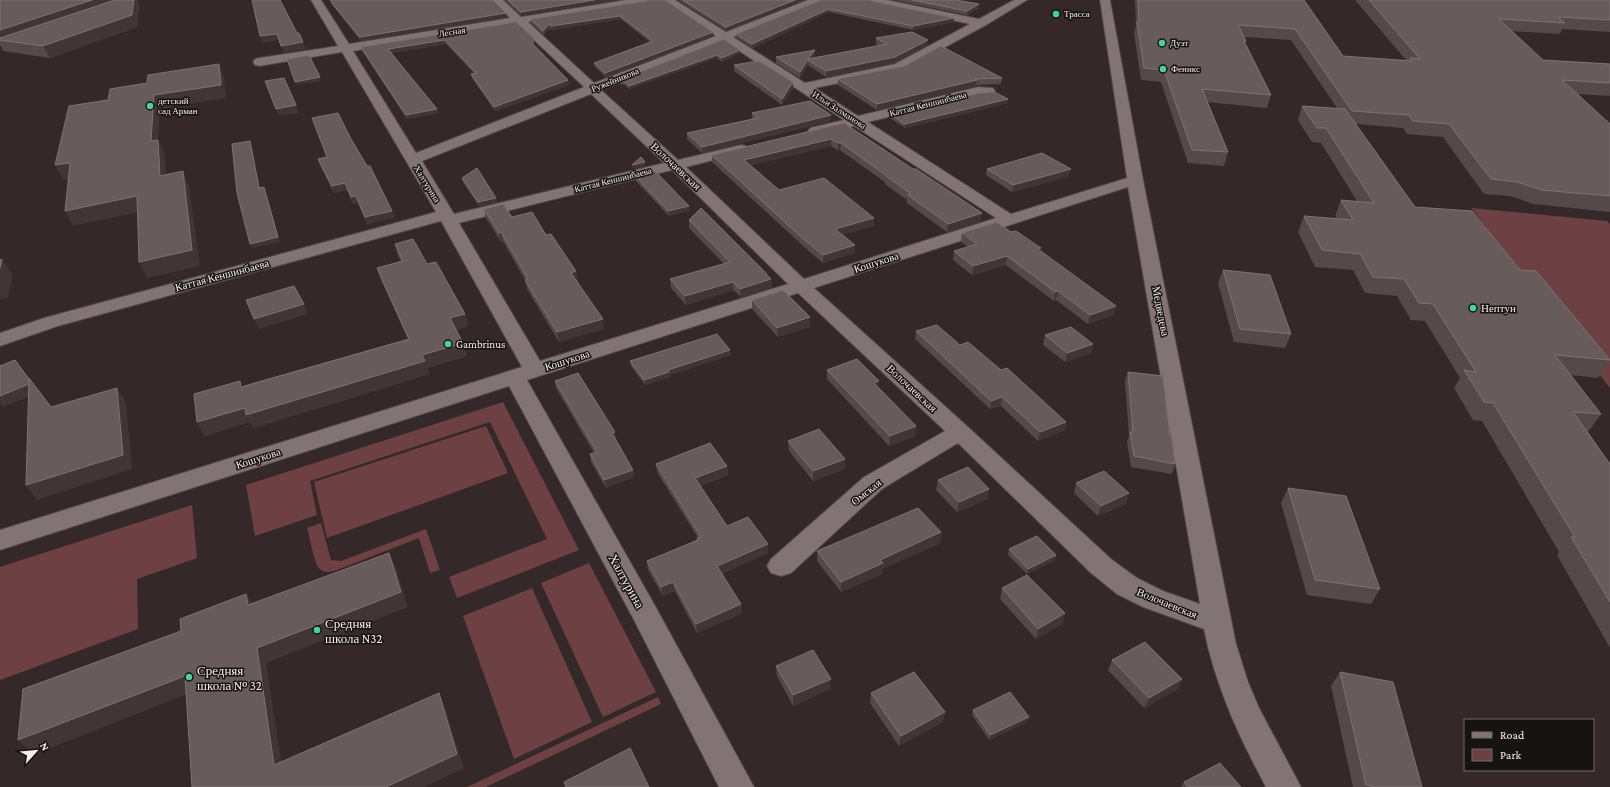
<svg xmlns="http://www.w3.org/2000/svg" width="1610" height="787" font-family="'Crimson Pro',serif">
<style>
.green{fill:#6d4044}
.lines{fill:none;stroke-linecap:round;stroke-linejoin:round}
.minor-casing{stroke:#504647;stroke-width:2}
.minor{fill:#827374;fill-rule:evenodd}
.wall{fill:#56494a}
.shaded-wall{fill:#413536}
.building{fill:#675b5c;stroke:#7e7273}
.poi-dot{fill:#43d4a0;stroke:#181313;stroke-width:1.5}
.labels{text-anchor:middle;stroke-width:3;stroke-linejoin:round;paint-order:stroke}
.far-poi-label{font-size:9px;fill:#f6eeee;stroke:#181313;text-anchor:start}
.far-street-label{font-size:9px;fill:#f6eeee;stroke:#181313}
.street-label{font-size:11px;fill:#f6eeee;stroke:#181313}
.poi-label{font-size:11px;fill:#f6eeee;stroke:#181313;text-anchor:start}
.near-street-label{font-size:13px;fill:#f6eeee;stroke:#181313}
.near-poi-label{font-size:13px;fill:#f6eeee;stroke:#181313;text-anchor:start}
</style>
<rect width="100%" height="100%" fill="#342829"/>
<g class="green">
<path d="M1471 208 1607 221 1610 224V388Z"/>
<path d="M503 402 579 550 457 598 449 577 547 539 490 422 310 481 317 515 255 536 246 485Z"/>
<path d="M486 426 508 473 327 538 314 482Z"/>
<path d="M192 505 197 558 137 579 138 629 0 680V567Z"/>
<path d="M321 523 331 560 341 561 426 529 440 570 430 573 419 538 337 570C331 572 324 574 319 568 314 563 310 537 307 528Z"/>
<path d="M589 563 656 692 603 717 541 583Z"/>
<path d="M532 588 592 722 514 759 463 616Z"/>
<path d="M658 697 661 704 486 787H467Z"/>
</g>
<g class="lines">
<g class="minor-casing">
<path id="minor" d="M311 0H321L349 44 510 18 492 0H503L521 17 626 0H651L646 3 528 22 594 83 716 36 663 0H675L726 32 808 0H822L821 2 733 37 805 83 895 64 970 24 872 3 867 0H887L979 19 1014 0H1027L986 25 903 70 815 88 858 116 978 87 993 88 995 91 993 94 978 95 868 122 1011 214 1127 178 1100 0H1110L1143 180 1236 644 1248 682 1259 708 1301 787H1266C1239 737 1215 685 1204 629L1143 607 1117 594 1091 573 958 443 882 489 791 573 781 576 771 573 767 566 771 559 864 477 945 431 798 293 527 380 654 604 754 787H719L634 620 509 386 0 550V530L522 367 441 221 58 326 0 346V333L44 318 436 212 342 52 259 66 255 65 253 62 255 59 259 58 338 46ZM517 24 584 87 416 153 353 51ZM724 41 844 120 810 128 808 131 810 134 815 135 854 126 996 218 804 279 686 167 746 152 748 149 746 146 741 145 678 160 601 90ZM591 94 664 163 454 214 422 161ZM672 170 788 284 540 361 459 223ZM1128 187 1200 604 1163 591 1137 578 1111 559 968 427 814 288Z"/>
</g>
<use href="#minor" class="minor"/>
</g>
<g class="wall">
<path d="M0 0 139 4 137 27 50 58 3 51 0 45Z"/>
<path d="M330 0H493L507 17 361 41 333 6Z"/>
<path d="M505 0H617L521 15Z"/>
<path d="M678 0H804L726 30Z"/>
<path d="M821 0 872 1 954 18V22L913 30 829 12 753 48 736 37V34Z"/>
<path d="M894 0H956L979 4V8L967 15Z"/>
<path d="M1135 0H1304L1343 56 1406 60 1355 0H1610V32L1562 29 1560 34 1512 31 1543 60 1610 64V96L1578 94 1610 124V212L1533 204 1510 196 1484 194 1443 137 1407 134 1403 128 1356 124 1415 207 1520 270 1610 360 1598 378 1570 375 1601 414 1588 432 1610 464V648L1557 555 1559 552 1482 421 1473 420 1454 388 1460 378 1425 321 1411 320 1397 296 1365 293 1353 270 1315 267 1298 232 1304 216 1337 219 1335 216 1341 200 1357 201 1321 143 1312 142 1298 120 1302 106 1337 108 1291 40 1244 37 1246 41 1245 43 1271 95 1267 108 1207 102 1228 152 1224 166 1188 163 1161 82 1141 80 1134 33 1136 26Z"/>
<path d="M646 1 713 36 606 77 595 67 594 63 650 42 621 19 552 30 550 28 544 35 531 23V19Z"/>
<path d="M516 22 535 39V43L534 45 568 80 569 85 495 111 472 78 471 74 474 73 446 44 391 53 437 109 438 113 407 119 362 51 361 47Z"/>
<path d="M876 38 927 45 894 63 826 77 808 65 800 78 776 63V57L815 50V55L813 59 880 46 876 44Z"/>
<path d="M724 39 740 53 722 62 717 58 629 89 625 85 620 84V80Z"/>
<path d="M734 65 793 82V88L782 105 734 71Z"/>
<path d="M1002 78 1001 84 976 85V86L877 110 838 85V79Z"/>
<path d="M1008 103 905 128 890 118V114Z"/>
<path d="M752 113 831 115 830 121 702 153 687 139V133L752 119Z"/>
<path d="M844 123 981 221 947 232 907 203V200L885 184V182L840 150H838L831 146 751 165 779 190 874 226 842 235 855 245V253L823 263 802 245 712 162V155Z"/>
<path d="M351 139 395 217 367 224 358 203 353 204 347 190 334 193 320 165 318 159 327 157Z"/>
<path d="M987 169 1069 176 1012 192 986 175Z"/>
<path d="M635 176 690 210 669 216 636 181Z"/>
<path d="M462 178 496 198 497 202 479 206 463 182Z"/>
<path d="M484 209 512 217 546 235 578 280 577 281 604 329 559 342 527 289 525 280 503 241 501 242 486 218Z"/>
<path d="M689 220 767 275 771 279 772 288 741 297 733 290 686 305 671 288 670 279 724 264 689 228Z"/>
<path d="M962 233 1040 251 1114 315 1088 324 1056 300 1054 301 1006 265 972 275 953 260 954 251 968 247 961 242Z"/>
<path d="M395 244 427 264 465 314 468 326 456 330 467 356 427 368 429 374 253 428 250 422 204 436 243 386 408 339 381 280 377 268 401 261 398 256Z"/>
<path d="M1223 270 1291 334 1285 348 1234 342 1218 283Z"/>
<path d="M752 300 810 327 778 337 752 309Z"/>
<path d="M916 331 1001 370 1066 422 1065 430 1038 441 1001 406 990 409 915 339Z"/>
<path d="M1045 335 1093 344 1091 353 1065 362 1043 345Z"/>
<path d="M731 355 669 375 670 377 645 385 631 366 630 361Z"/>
<path d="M827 370 878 387 916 426 915 436 889 446 827 379Z"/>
<path d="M1128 372 1170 436 1175 464 1172 474 1131 467 1127 442 1129 436 1125 381Z"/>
<path d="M555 381 615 432 616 439 615 440 633 470 634 477 606 488 591 462 590 454 594 453 556 388Z"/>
<path d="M788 441 845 459V469L813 481 789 451Z"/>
<path d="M656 464 727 466 728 475 700 486 727 526 768 544V553L721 574 741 604 742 613 697 633 675 591 663 596 648 570 647 561 697 540V538H698L657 472Z"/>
<path d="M938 480 989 489 987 499 957 512 936 490Z"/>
<path d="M1076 483 1126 504 1098 516 1074 493Z"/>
<path d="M1288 488 1380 589 1371 604 1307 595 1281 503Z"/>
<path d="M941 532 940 543 882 569V574L841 592 817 561V551Z"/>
<path d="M1009 549 1056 555 1055 560 1027 574 1008 555Z"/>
<path d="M1002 588 1065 613 1062 624 1036 639 1000 599Z"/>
<path d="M1112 660 1182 679 1178 689 1144 708 1108 670Z"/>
<path d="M776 666 830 689 793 706 777 676Z"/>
<path d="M1340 672 1422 787H1353L1331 686Z"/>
<path d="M871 693 943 722 899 746 870 703Z"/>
<path d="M973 710 1027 722 989 740 972 715Z"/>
<path d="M1184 782 1241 787H1181Z"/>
</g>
<g class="shaded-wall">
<path d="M92 0H123L0 40V30Z"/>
<path d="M134 0H138L139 4 137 27 50 58 43 46Z"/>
<path d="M594 0H617L521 15V12Z"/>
<path d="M795 0H804L726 30V27Z"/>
<path d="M979 4V8L967 15V11Z"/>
<path d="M829 9V12L753 48 752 44Z"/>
<path d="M506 13 507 17 361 41 360 37Z"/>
<path d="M620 16 621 19 552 30 551 26Z"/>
<path d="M954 18V22L913 30V26Z"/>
<path d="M549 24 550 28 544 35 543 31Z"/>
<path d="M713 32V36L606 77 605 73Z"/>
<path d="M277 34 279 40 262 43 260 36Z"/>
<path d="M535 39V43L532 47V43Z"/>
<path d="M445 40 446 44 389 53 388 49Z"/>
<path d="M928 40 927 45 894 63 826 77V71Z"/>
<path d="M303 42 306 49 284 53 281 46Z"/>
<path d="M740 50V53L722 62V58Z"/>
<path d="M815 50V55L811 62 808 59Z"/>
<path d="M717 55V58L629 89V86Z"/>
<path d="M808 60V65L800 78V72Z"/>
<path d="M219 64 224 77 226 98 160 109 157 155 151 141 154 95Z"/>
<path d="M320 77 321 81 297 85 295 82Z"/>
<path d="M568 80 569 85 495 111 494 107Z"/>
<path d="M977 80 976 86 877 110V104Z"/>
<path d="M793 82V88L782 105V99Z"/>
<path d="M1008 99V103L905 128V124Z"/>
<path d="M296 105 299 113 279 116 276 109Z"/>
<path d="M437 109 438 113 407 119 406 115Z"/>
<path d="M831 115 830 121 702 153V147Z"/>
<path d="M831 139V146L744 167V160Z"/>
<path d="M158 140 165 154 167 190 160 176Z"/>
<path d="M250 141 252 145 261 192 259 188Z"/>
<path d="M838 143H841L840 150H838Z"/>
<path d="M645 162 646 166 633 169 632 165Z"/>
<path d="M70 163 78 177 63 180 55 165Z"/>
<path d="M1071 169 1069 176 1012 192 1013 185Z"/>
<path d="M183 171 189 186 200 266 147 278 139 262Z"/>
<path d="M345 183 347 190 334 193 332 186Z"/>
<path d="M264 187 280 242 252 248 250 244Z"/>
<path d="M137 196 144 211 73 226 65 211Z"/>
<path d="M356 196 358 203 353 204 351 197Z"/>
<path d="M496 198 497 202 479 206 478 202Z"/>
<path d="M689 206 690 210 669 216 668 211Z"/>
<path d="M392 211 395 217 367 224 365 217Z"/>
<path d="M982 213 981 221 947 232 948 224Z"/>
<path d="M874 218V226L835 237V229Z"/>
<path d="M501 232 503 241 501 242 499 233Z"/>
<path d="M855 245V253L823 263V255Z"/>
<path d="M1007 256 1006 265 972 275 973 266Z"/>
<path d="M2 259 13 276 8 297 0 299V268Z"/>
<path d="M576 271 578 280 573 282 571 273Z"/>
<path d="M766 274H767L768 280 771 279 772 288 741 297 740 289Z"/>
<path d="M733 282V290L686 305 685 296Z"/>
<path d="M1058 291 1056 300 1054 301 1055 292Z"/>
<path d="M304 304 308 314 259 329 254 319Z"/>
<path d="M1116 306 1114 315 1088 324 1090 315Z"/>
<path d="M465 314 468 326 454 331 450 318Z"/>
<path d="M810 317V327L778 337 777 328Z"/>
<path d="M603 319 604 329 559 342 557 332Z"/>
<path d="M463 343 467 356 427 368 429 374 253 428 250 422 204 436 197 422Z"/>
<path d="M1093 344 1091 353 1065 362 1067 353Z"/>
<path d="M730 350 731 355 669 375 670 377 645 385 644 380 668 370Z"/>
<path d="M879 381 878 390 874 383Z"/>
<path d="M32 383 38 393 3 407 0 402V396Z"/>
<path d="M117 388 126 402 132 469 37 500 26 485Z"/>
<path d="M1002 397 1001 406 990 409 991 401Z"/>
<path d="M1066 422 1065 430 1038 441 1040 432Z"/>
<path d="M916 426 915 436 889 446 890 436Z"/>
<path d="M615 432 616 439 613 441 612 433Z"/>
<path d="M845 459V469L813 481V471Z"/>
<path d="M727 466 728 475 696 487 695 478Z"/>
<path d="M633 470 634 477 606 488 604 480Z"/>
<path d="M989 489 987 499 957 512 959 502Z"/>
<path d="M1129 493 1126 504 1098 516 1101 506Z"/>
<path d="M941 532 940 543 882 569V574L841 592V582L880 560Z"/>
<path d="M768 544V553L718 575 717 566Z"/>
<path d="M389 553 396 568 408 607 266 663 284 779 274 765 257 648Z"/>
<path d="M1056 555 1055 560 1027 574 1028 569Z"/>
<path d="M673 582 675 591 663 596 661 587Z"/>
<path d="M246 594 255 609 248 605Z"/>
<path d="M741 604 742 613 697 633 696 624Z"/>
<path d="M1065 613 1062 624 1036 639 1038 629Z"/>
<path d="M185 676 195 691 33 755 18 740Z"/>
<path d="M831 679 830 689 793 706V695Z"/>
<path d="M1182 679 1178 689 1144 708 1149 698Z"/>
<path d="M439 693 445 708 464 768 424 787H386Z"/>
<path d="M945 712 943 722 899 746 901 736Z"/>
<path d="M1029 717 1027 722 989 740 990 735Z"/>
</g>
<g class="building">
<path d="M0 0H92L0 30Z"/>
<path d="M115 0H134L132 15 43 46 0 40V38Z"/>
<path d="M252 0H280L297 33H299L303 42 281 46 277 34 260 36Z"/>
<path d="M331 0H493L506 13 360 37 332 3Z"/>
<path d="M508 0H594L521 12Z"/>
<path d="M647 0H665L713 32 605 73 594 63 653 41 620 16 551 26 549 24 543 31 531 19 646 1Z"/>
<path d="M683 0H795L726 27Z"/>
<path d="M821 0H870L872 1 954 18 913 26 829 9 752 44 736 34Z"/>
<path d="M912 0H956L979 4 967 11Z"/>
<path d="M1138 0H1304L1343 56 1412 61 1410 58 1420 59 1369 0H1610V20L1558 17 1565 23 1499 19 1543 60 1610 64V83L1562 80 1610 124V196L1541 190 1517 182 1491 179 1449 124 1413 121 1409 115 1352 111 1295 29 1238 25 1246 41H1244L1271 95 1202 89 1228 152 1192 150 1164 70 1144 68 1137 22H1139Z"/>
<path d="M516 22 535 39 532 43 568 80 494 107 471 74 476 73 445 40 388 49 437 109 406 115 361 47Z"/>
<path d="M912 32 928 40 895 57 826 71 808 60 800 72 776 57 815 50 808 59 887 44 876 38Z"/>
<path d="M724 39 740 50 722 58 717 55 629 86 625 82 620 80Z"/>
<path d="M941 46 1002 78 975 79 977 80 877 104 838 79 904 66Z"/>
<path d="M309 55 320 77 295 82 287 59Z"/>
<path d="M759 61 793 82 782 99 734 65Z"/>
<path d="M219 64 221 85 154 95 151 141 158 140 160 176 183 171 192 250 139 262 137 196 65 211 70 163 55 165 69 106 108 100 110 89 147 83 148 75Z"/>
<path d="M284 78 296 105 276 109 265 81Z"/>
<path d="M994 92 1008 99 905 124 890 114 979 93Z"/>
<path d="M810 101 831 115 702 147 687 133 758 118 752 113Z"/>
<path d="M1302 106 1345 109 1415 207 1472 211 1520 270 1536 271 1610 360 1555 355 1601 414 1573 412 1610 464V602L1571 537H1575L1493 403 1484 402 1464 370 1476 372 1433 304 1419 303 1404 279 1373 277 1360 254 1322 250 1304 216 1353 220 1341 200 1374 203 1326 128H1317Z"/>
<path d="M338 113 351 139 367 166H370L392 211 365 217 356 196 351 197 345 183 332 186 318 159 327 157 312 118Z"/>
<path d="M844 123 913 169H916L982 213 948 224 908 195 911 194 886 176H887L841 143H838L831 139 744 160 779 190 824 178 874 218 835 229 855 245 823 255 801 237 712 155Z"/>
<path d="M250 141 259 188 264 187 278 237 250 244 237 193 232 144Z"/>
<path d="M1042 153 1071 169 1013 185 987 169Z"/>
<path d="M641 157 645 162 632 165Z"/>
<path d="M477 168 496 198 478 202 462 178Z"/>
<path d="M655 171 689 206 668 211 635 176Z"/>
<path d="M503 204 512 217 532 212 546 235 551 234 576 271 571 273 603 319 557 332 525 280 528 279 501 232 499 233 484 209Z"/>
<path d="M701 208 767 274H766L771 279 740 289 733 282 685 296 670 279 730 262 689 220Z"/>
<path d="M997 222 1011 232 1016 231 1041 248 1038 249 1116 306 1090 315 1058 291 1055 292 1007 256 973 266 954 251 977 244 962 233Z"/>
<path d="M413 239 427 264 436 262 465 314 450 318 463 343 422 355 425 361 246 415 245 408 197 422 194 394 240 381 241 387 409 339 377 268 403 261 395 244Z"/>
<path d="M2 259 0 268V260Z"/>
<path d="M1223 270 1270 275 1291 334 1240 329Z"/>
<path d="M294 286 304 304 254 319 246 300Z"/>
<path d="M783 290 810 317 777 328 752 300Z"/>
<path d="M937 325 960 345 968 342 1001 370 1007 368 1066 422 1040 432 1002 397 991 401 916 331Z"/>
<path d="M1071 327 1093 344 1067 353 1045 335Z"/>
<path d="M717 334 730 350 668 370 669 372 644 380 630 361Z"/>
<path d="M857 359 879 381 874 383 916 426 890 436 827 370Z"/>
<path d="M15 360 29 379V384L0 396V366Z"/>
<path d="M1128 372 1163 376 1170 436 1172 437 1175 464 1134 456 1130 432H1133Z"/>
<path d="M578 373 615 432 612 433 633 470 604 480 590 454 597 452 555 381Z"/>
<path d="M29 378 51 407 117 388 123 455 26 485Z"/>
<path d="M819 429 845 459 813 471 788 441Z"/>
<path d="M710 443 727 466 695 478 727 526 748 517 768 544 717 566 741 604 696 624 673 582 661 587 647 561 698 540 697 538 701 537 656 464Z"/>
<path d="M968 467 989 489 959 502 938 480Z"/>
<path d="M1104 471 1129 493 1101 506 1076 483Z"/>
<path d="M1288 488 1346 496 1380 589 1315 580Z"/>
<path d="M918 508 941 532 880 560 883 563 841 582 817 551Z"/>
<path d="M1037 536 1056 555 1028 569 1009 549Z"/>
<path d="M389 553 401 592 257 648 274 765 439 693 457 754 386 787H192L185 676 18 740 23 689 181 631 180 619 246 594 248 605Z"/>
<path d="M1027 575 1065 613 1038 629 1002 588Z"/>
<path d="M1145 642 1182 679 1149 698 1112 660Z"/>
<path d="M813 650 831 679 793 695 776 666Z"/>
<path d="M914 672 945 712 901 736 871 693Z"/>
<path d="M1340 672 1393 682 1422 787H1375L1366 785Z"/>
<path d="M1010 692 1029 717 990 735 973 710Z"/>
<path d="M630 748 649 787H566L564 782Z"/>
<path d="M1220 763 1241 787H1188L1184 782Z"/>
</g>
<g class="poi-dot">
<circle cx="1056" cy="14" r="4"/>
<circle cx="1162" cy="43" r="4"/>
<circle cx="1163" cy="69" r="4"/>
<circle cx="150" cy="106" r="4"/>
<circle cx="1473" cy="308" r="4"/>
<circle cx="448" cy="344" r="4"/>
<circle cx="317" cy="630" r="4"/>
<circle cx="189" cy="677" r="4"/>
</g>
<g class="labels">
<g class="far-poi-label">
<text x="1064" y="17">Трасса</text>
<text x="1170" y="46">Дуэт</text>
<text x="1171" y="72">Феникс</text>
<text x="158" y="104">детский<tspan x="158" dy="10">сад Арман</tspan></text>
</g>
<g class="far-street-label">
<text transform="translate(452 32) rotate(-9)" y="3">Лесная</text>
<text transform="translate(615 80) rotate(-22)" y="3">Ружейникова</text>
<text transform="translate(928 104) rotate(-14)" y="3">Каттая Кеншинбаева</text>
<text transform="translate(839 110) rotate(33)" y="3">Ильи Залманова</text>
<text transform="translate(613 180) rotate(-14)" y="3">Каттая Кеншинбаева</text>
<text transform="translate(427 184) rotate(58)" y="3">Халтурина</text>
</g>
<g class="street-label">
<text transform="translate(676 166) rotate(43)" y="4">Волочаевская</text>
<text transform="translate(876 262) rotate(-18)" y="4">Кошукова</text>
<text transform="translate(222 275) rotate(-15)" y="4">Каттая Кеншинбаева</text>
<text transform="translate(1161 311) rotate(79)" y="4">Медведева</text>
<text transform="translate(567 360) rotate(-18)" y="4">Кошукова</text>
<text transform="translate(912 388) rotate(43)" y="4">Волочаевская</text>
<text transform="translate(258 458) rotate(-18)" y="4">Кошукова</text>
<text transform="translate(866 492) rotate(-39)" y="4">Омская</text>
<text transform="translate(1167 603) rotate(22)" y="4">Волочаевская</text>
</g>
<g class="poi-label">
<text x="1481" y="312">Нептун</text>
<text x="456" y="348">Gambrinus</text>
</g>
<g class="near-street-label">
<text transform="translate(627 581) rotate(61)" y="5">Халтурина</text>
</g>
<g class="near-poi-label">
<text x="325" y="628">Средняя<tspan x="325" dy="15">школа N32</tspan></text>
<text x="197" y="675">Средняя<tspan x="197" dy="15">школа № 32</tspan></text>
</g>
</g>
<rect x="1464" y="719" width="130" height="52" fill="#181313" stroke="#716b6b"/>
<rect x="1472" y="732" width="20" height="6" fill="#827374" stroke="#716b6b"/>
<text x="1500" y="739" font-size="12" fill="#f6eeee">Road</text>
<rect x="1472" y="749" width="20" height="12" fill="#6d4044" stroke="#716b6b"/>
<text x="1500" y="759" font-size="12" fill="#f6eeee">Park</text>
<g transform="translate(36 751) rotate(63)" stroke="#181313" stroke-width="3" paint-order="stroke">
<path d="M0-3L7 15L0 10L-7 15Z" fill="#f6eeee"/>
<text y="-6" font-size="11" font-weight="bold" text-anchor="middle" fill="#f6eeee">N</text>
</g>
</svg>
